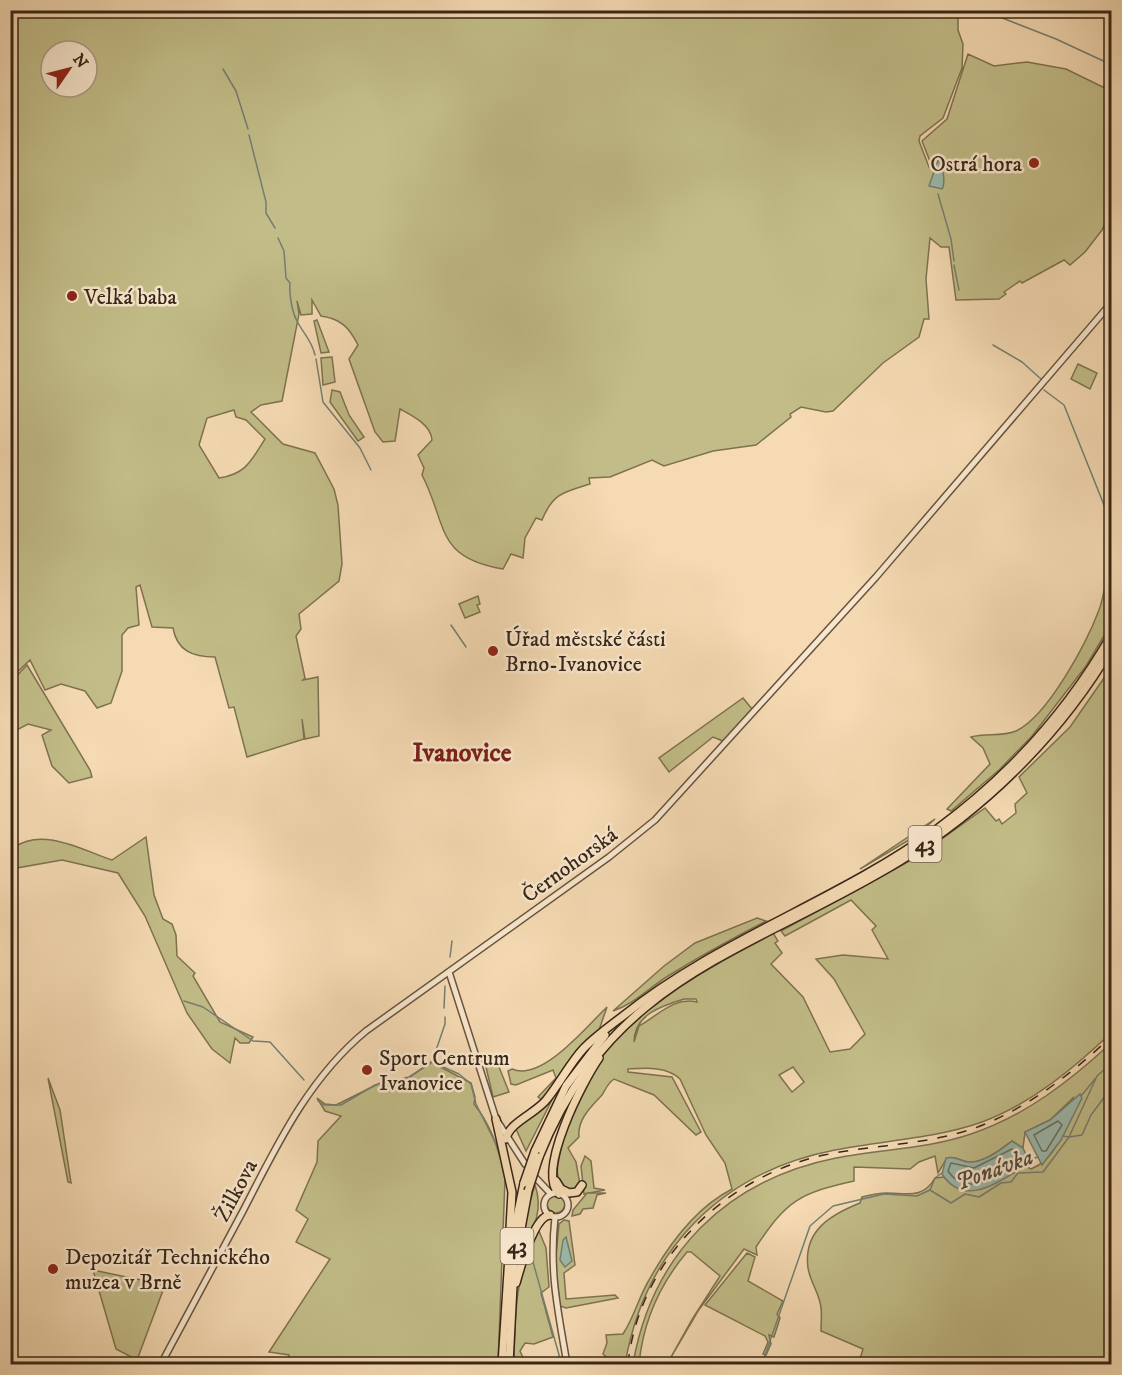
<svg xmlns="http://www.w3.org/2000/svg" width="1122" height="1375" font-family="'IM FELL DW Pica',serif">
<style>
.green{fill:#c2bd88;stroke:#7e7250;stroke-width:1.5;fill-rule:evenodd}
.water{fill:#9cbaae;stroke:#747f72;stroke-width:1.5}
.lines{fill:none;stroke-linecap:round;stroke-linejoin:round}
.shore{stroke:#6a7062;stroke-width:1.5}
.stream{stroke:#747f72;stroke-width:1.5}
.tertiary-casing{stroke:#68533e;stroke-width:8}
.trunk-casing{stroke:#392617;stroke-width:10}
.tertiary{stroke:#f8e7ce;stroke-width:5}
.trunk{stroke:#f5dab3;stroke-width:7}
.rail{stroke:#392617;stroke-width:1.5;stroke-dasharray:10 10;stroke-linecap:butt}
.trunk-bridge-casing{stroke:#392617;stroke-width:10;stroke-linecap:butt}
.trunk-bridge{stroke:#f5dab3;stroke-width:7}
.poi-dot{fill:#8f2418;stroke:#f8e7ce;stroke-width:2}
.labels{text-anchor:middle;stroke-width:5;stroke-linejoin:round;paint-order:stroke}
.shield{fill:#f8e7ce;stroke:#72604e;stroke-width:1.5}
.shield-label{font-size:21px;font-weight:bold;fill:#392617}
.poi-label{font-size:22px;fill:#392617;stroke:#f8e7ce;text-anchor:start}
.street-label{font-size:22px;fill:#392617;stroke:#f8e7ce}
.water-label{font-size:24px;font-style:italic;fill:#524b3d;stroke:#f8e7ce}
.quarter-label{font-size:26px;font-weight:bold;fill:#7a1f14;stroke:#f8e7ce}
</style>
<rect width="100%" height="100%" fill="#f5dab3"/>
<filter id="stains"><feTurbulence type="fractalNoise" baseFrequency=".00333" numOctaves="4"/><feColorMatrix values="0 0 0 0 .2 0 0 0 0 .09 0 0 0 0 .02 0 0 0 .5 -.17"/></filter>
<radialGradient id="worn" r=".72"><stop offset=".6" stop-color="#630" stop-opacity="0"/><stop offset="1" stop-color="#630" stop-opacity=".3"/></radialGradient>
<g class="green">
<path d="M11 11H958V30L963 44 962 68 943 118 920 136 919 141 929 167 931 164 922 141 947 119 968 54 994 66 1027 62 1066 69 1111 91V211L1102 230 1085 252 1070 265 1064 260 1022 283 1020 281 1004 292 1006 294 999 299 956 300 949 247H941L930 238 926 279 929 319H924L919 337 883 363 833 411 826 412 801 407 790 414 791 417 756 445 713 451 664 466 652 460 610 477 589 478 590 484C564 492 553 493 542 520L536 518 525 538 523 558 511 554 503 569C434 557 448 525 422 475L424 468 418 455 432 440C431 425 413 416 400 409L395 441 383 442 375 432 349 359 358 345C349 327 341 319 321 316L312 300V314L301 315 297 301 299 314 282 401 261 405 251 412 283 444 315 453 334 489 338 505 342 564 339 581 299 614 301 629 296 636 305 678 303 680 318 677 319 736 305 739 302 719 304 739 247 757 234 707 229 708 215 657C193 657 177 651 173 628L152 627 140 585 136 587 139 625 128 628 122 635V671L111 703 97 708 85 691 61 684 45 690 30 660 11 678ZM51 51H87V87H51ZM234 410 236 417 246 420 265 439C251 461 246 474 219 478L199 445 207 418Z"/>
<path d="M317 320 329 352 321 353 314 321Z"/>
<path d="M332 357 335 382 323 385 321 358Z"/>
<path d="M1078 364 1097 373 1090 389 1071 379Z"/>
<path d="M332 390 340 392 349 415 364 437 358 441 330 402Z"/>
<path d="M1111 571V624L1086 666 1032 736 999 770 951 811 947 809 990 764 983 748 971 737C986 733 1001 737 1016 731 1048 716 1087 642 1099 610 1104 597 1104 583 1111 571Z"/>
<path d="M478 596 480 604 477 605 480 612 465 618 459 604Z"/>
<path d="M27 665 90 770 92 777 69 783 52 766 42 735 51 730 28 724 11 733V682Z"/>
<path d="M1111 668 1112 1032C1074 1068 1031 1104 982 1122 934 1139 885 1140 835 1150 721 1172 645 1250 625 1364H615L603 1354 607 1343 606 1335 623 1334C634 1317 639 1297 649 1280 669 1244 695 1208 732 1189L725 1163 706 1135 680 1079C667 1066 645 1068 628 1069V1072L672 1077 701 1132 696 1135 654 1095 614 1079C607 1084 606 1089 602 1095 592 1106 577 1119 579 1137L568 1148 576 1162 580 1184 575 1192 563 1189C550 1168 560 1140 570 1120 579 1101 586 1079 598 1062 639 1001 711 968 773 933L778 941 775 943 782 953 771 964 803 997 830 1052 850 1049 865 1034 834 979 816 959 843 955 888 959 872 930 876 926 851 900 785 936 781 931 915 858 985 808 996 821 999 819 1002 824 1016 813 1015 804 1027 793 1019 777 1070 727ZM684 999H696L697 1002C674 996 656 1017 639 1026L634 1042C634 1015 661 1006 684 999ZM793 1067 804 1082 792 1092 779 1075Z"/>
<path d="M743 698 752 709 723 741 713 737 669 772 659 758Z"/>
<path d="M935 819 916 836 860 869Z"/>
<path d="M146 837 154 895 163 919 172 924 176 935 177 956 195 973 193 976 220 1022 253 1037 249 1043H240L235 1038 230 1063 212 1049 187 1013 145 916 118 873 62 860 11 869 15 847C43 827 84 851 112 860Z"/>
<path d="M757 918 766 921C733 938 700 956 668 976 649 988 634 1004 613 1011L664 966 695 943Z"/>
<path d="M607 1007 599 1030 566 1065 542 1100 538 1097 556 1078 553 1070 516 1085 511 1084 508 1071 512 1069C542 1082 586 1027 607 1007Z"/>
<path d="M1111 1043V1364H872L860 1359 863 1349 821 1331C821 1324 822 1315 821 1308 820 1294 810 1282 808 1268 803 1231 830 1215 860 1203L862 1197C870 1195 879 1193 887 1193 907 1193 923 1199 935 1178L944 1177C968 1206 1001 1180 1025 1166L1031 1169C1059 1158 1065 1125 1073 1098L1050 1120 1025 1132 1023 1148 1012 1141C1001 1149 984 1163 969 1162 960 1162 956 1155 947 1158L938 1173 935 1156 919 1162 910 1169 854 1167V1181C800 1193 787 1200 756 1247L757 1255 744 1249 698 1311 667 1364 693 1318 720 1276 691 1252H687C660 1284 643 1323 639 1364H633C652 1254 726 1180 836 1158 881 1149 927 1149 971 1134 1025 1116 1070 1081 1111 1043Z"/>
<path d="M431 1062 471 1083 475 1097 474 1104C492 1126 500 1152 505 1179L498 1364H288L289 1355 269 1352 330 1259 296 1242 308 1219 296 1210 317 1162 318 1141 341 1116 325 1111 317 1098 325 1104 336 1105 380 1083 407 1079Z"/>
<path d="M490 1063H496L499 1067 509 1092 493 1097 486 1067Z"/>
<path d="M48 1078 60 1110 71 1183 68 1182Z"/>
<path d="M553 1098 526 1151 516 1129Z"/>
<path d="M585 1156 591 1161 594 1188 605 1190 584 1194 581 1166Z"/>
<path d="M535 1185C544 1211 533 1229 522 1252L526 1214Z"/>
<path d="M587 1193H606L597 1195 593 1208 583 1209 580 1214 572 1216 573 1210Z"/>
<circle cx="556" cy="1204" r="9"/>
<path d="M564 1220 569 1221 575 1265 564 1273 566 1299 615 1295 618 1298 566 1308 560 1306 555 1267 559 1224Z"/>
<path d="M539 1231 546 1248 549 1287 541 1293 553 1337 534 1344 525 1343 520 1351 526 1364H514C515 1315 514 1276 539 1231Z"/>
<path d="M747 1253 755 1257 748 1281 783 1301 777 1314 780 1318 774 1337 769 1335 771 1344 766 1355 763 1354 768 1342 765 1336 705 1305Z"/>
<path d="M93 1270 165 1285 137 1360 116 1349Z"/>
</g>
<g class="water">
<path d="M938 160C943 166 946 183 942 189L929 186Z"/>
<path d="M1080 1094 1082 1098 1061 1140 1042 1165 1025 1132 1050 1120Z"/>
<path d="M1012 1141 1023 1148 1028 1159 1025 1166C999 1181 965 1209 942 1174L946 1158C956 1155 960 1162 969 1162 984 1163 1001 1150 1012 1141Z"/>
<path d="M566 1237 572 1261 565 1267 560 1260 563 1240Z"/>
</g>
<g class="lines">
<g class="shore">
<path d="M1058 1121 1062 1125 1046 1151H1042L1034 1135Z"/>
<path d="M1012 1149 1019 1152 1020 1162C998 1175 967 1199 948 1171L951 1163 974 1168Z"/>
</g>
<g class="stream">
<path d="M982 10 1056 39 1112 65"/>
<path d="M223 69 236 91 248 129"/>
<path d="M249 135 266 202V213L275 228"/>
<path d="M938 194 951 239 954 261"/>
<path d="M278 238 284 251 286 278 290 283C289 294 292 312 297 321 303 333 312 341 315 355"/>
<path d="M954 265 959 290"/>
<path d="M993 345 1022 362 1041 379"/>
<path d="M316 359 323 402 360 448 371 470"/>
<path d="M1044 390 1064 405 1112 525"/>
<path d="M1112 574 1107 580 1112 590"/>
<path d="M451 625 466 647"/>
<path d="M450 957 452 941"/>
<path d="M184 1001 203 1007 253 1041 270 1042 304 1080"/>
<path d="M444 1008 445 986"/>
<path d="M445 1017V1024L432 1062 459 1074 471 1084 476 1104 500 1152"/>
<path d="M1081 1096 1095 1079"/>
<path d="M318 1101 324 1105H341L375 1085 409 1077 431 1063"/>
<path d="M1063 1136 1069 1137 1082 1135 1091 1115 1112 1087"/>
<path d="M1026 1161 1038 1157"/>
<path d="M930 1190 935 1178 942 1173"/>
<path d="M533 1262 561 1362"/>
<path d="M762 1364 810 1226 833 1206 884 1194 917 1196 930 1190 951 1203 965 1194 979 1197 1001 1183 1011 1182 1018 1173 1043 1172 1069 1137 1097 1076 1112 1063"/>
</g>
<g class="tertiary-casing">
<g id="tertiary">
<path d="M449 972 496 1119 525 1164"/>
<path d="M532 1174 551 1194"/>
<circle cx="556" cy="1205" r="12"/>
<path d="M555 1217C549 1273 558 1310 567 1364"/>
<path d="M161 1364C188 1313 216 1262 243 1211 277 1145 308 1079 366 1031L609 857 655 820 876 577 1112 302"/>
</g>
</g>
<g class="trunk-casing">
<g id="trunk">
<path d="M496 1119 512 1192 510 1228"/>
<path d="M506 1139C509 1122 537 1113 547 1099 560 1083 570 1063 584 1048 596 1036 610 1026 623 1016 719 939 838 901 937 829 1008 777 1068 711 1112 634"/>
<path d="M535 1151 566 1086 605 1035"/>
<path d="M539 1157C611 975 749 953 900 861 986 808 1061 734 1112 647"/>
<path d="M556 1181 561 1189 569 1193 577 1192 582 1185"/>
<path d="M559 1194C536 1171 583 1081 599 1058"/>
<path d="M516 1283C520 1269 534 1216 550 1215"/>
<path d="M502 1364 509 1256 524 1183"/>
<path d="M509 1364 514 1266 528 1191"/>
</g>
</g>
<use href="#tertiary" class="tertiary"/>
<use href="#trunk" class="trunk"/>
<path class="rail" d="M628 1364C639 1260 724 1177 824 1155 873 1145 924 1145 972 1129 1026 1110 1071 1074 1112 1036"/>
<g class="trunk-bridge-casing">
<g id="trunk-bridge">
<path d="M524 1183 535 1151"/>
<path d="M528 1191 539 1157"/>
</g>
</g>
<use href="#trunk-bridge" class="trunk-bridge"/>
</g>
<g class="poi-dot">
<circle cx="1034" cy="163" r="6"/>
<circle cx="72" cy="296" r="6"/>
<circle cx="493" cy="651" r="6"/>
<circle cx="367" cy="1070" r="6"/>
<circle cx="53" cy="1269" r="6"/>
</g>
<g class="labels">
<g class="shield">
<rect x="908.5" y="826" width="33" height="36" rx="4.5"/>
<rect x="500.5" y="1228" width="33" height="36" rx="4.5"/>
</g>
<g class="shield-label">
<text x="925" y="851">43</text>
<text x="517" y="1253">43</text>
</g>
<g class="poi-label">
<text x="1022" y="171" text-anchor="end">Ostrá hora</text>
<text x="84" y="304">Velká baba</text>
<text x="505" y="646">Úřad městské části<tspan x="505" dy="25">Brno-Ivanovice</tspan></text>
<text x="379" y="1065">Sport Centrum<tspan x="379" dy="25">Ivanovice</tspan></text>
<text x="65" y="1264">Depozitář Technického<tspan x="65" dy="25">muzea v Brně</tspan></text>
</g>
<g class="street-label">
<text transform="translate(569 864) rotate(-36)" y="8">Černohorská</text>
<text transform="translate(235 1190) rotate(-62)" y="8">Žilkova</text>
</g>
<g class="water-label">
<text transform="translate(994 1169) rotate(-20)" y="8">Ponávka</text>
</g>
<g class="quarter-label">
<text x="462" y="761">Ivanovice</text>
</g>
</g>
<rect width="1122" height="1375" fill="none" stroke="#f5dab3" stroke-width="36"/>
<rect x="12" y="12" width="1098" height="1351" fill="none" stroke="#392617" stroke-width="3"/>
<rect x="18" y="18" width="1086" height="1339" fill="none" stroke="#392617" stroke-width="1.5"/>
<g transform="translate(69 69) rotate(55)"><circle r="28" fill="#f8e7ce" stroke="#ac9a85" stroke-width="1.5"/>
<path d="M0-4.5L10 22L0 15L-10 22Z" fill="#8f2418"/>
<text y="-9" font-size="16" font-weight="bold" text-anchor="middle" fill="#392617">N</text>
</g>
<rect width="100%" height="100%" filter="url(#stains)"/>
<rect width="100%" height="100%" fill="url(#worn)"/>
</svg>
